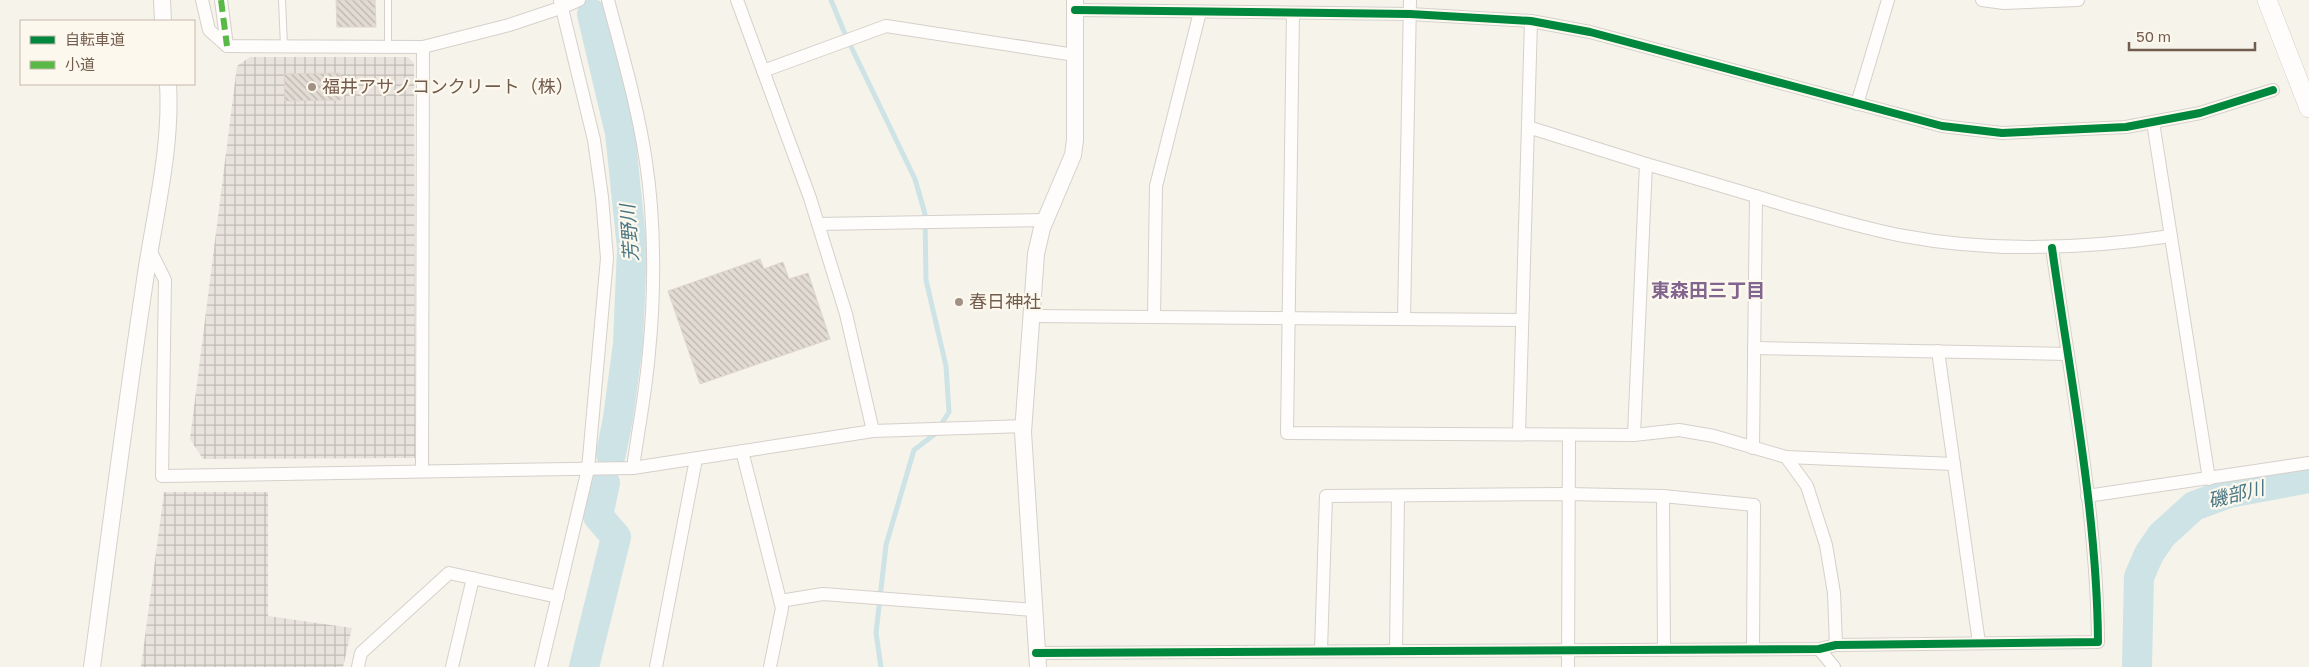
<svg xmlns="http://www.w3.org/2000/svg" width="2309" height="667" font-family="'Golos Text','Noto Sans JP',sans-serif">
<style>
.industrial{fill:url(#industrial-grid)}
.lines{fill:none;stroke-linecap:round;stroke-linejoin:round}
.stream{stroke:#cee3e5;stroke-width:5}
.river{stroke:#cee3e5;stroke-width:30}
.building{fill:url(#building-back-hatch);stroke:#ded6ce}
.service-casing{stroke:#d5d0ca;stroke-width:8}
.minor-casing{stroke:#d5d0ca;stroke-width:14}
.tertiary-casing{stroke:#d5d0ca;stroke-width:18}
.secondary-casing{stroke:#d5cfc8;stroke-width:20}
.service{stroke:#fefdfc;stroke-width:6}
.minor{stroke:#fefdfc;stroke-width:12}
.tertiary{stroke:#fefdfc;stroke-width:16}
.secondary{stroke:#fefdfc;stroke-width:19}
.quiet{stroke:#58b947;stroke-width:6;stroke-dasharray:12 6;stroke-linecap:butt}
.cycleway-casing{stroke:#fdf8ed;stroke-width:11}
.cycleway{stroke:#00873e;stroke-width:8}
.poi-dot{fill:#a09184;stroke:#fdf8ed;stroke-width:2}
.labels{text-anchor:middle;stroke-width:4.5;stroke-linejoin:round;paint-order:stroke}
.poi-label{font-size:18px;fill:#725c4d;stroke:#fdf8ed;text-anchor:start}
.water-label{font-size:19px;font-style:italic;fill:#497784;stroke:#fdf8ed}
.neighbourhood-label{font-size:19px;font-weight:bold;fill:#82658e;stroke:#fdf8ed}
</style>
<defs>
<pattern id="industrial-grid" width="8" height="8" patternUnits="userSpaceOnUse" patternTransform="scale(1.25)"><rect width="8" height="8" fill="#e8e3dc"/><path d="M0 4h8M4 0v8" fill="none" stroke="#c0bbb5"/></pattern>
<pattern id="building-back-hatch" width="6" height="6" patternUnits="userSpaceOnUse" patternTransform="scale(1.25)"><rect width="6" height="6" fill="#e2dbd3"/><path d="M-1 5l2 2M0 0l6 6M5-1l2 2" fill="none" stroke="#bcb5ad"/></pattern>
</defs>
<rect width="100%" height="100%" fill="#f6f3eb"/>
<g class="industrial">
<path d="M250 57H408L414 63 415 458 203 459 190 439 237 66Z"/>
<path d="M164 492H268V616L352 628 343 667H141Z"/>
</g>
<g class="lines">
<path class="stream" d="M831 0 845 34 915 179 925 214 926 280 946 366 949 412 935 434 914 450 886 545 876 633 881 667"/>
<g class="river">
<path d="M592 14 620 133 632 248 628 344 618 418 611 454"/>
<path d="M584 667 616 537 598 516 605 483"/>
<path d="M2137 667 2139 577 2149 554 2162 535 2194 506 2229 493 2309 478"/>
</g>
</g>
<g class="building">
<path d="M336 0H375L376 27H337Z"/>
<path d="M340 73 341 100 285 101 284 74Z"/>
<path d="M760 259 764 269 783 262 789 279 808 273 830 339 700 384 668 291Z"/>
</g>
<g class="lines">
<g class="service-casing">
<g id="service">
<path d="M282 0 284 46"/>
<path d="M388 0V47"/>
</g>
</g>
<g class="minor-casing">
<g id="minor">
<path d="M202 0 209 30 227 46 423 47 509 25 563 7 579 0"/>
<path d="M221 0 227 46"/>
<path d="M608 0C622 53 638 107 646 162 655 221 655 293 649 352 646 391 638 430 633 468"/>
<path d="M737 0 810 198 846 314 873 431"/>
<path d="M1982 0 2004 3 2078 0"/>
<path d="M1075 10 1410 14 1531 21 1590 32 1942 126 2002 133 2126 127 2200 113 2273 90"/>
<path d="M1293 13 1287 433 1634 435 1646 164 1528 127"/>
<path d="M763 71 886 26 1075 55"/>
<path d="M1857 104 1888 0"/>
<path d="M2153 122 2209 479"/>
<path d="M1646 164C1695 178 1743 192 1791 207 1828 217 1866 229 1904 236 1993 253 2083 249 2171 236"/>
<path d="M818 224 1046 220"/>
<path d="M150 250 165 280 162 476 633 468 873 431 1024 426"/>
<path d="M1031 316 1522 320"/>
<path d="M1154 317 1156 186 1200 12"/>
<path d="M1404 319 1410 0"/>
<path d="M1754 348 2067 354"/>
<path d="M1938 351 1979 643"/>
<path d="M1519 434 1531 21"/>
<path d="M1634 435 1679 430 1714 436 1786 457 1807 486 1826 545 1834 593 1836 645"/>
<path d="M1753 448 1756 196"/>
<path d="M742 451 782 608 770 667"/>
<path d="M1786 457 1954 464"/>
<path d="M422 471 423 47"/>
<path d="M1663 496 1664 650"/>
<path d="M2087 496 2309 463"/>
<path d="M780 601 823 594 1034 610"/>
<path d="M1819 649 1834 667"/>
<path d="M1321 650 1326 496 1568 494 1663 496 1754 505 1753 649"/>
<path d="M1396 650 1398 497"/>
<path d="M1036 653 1819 649 1836 645 2098 642C2097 512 2070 377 2052 248"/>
<path d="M358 667 361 653 449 573 558 597"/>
<path d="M452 667 473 578"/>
<path d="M541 667 588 469 607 258 602 197 594 140 560 0"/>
<path d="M656 667 696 459"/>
<path d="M1568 667 1569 435"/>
</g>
</g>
<g class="tertiary-casing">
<g id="tertiary">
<path d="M162 0 163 21"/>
<path d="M92 667C109 540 125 413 144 287 153 220 172 152 168 84"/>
<path d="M1038 667 1023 432 1036 254 1042 228 1073 155 1075 140V0"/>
</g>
</g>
<g class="secondary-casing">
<path id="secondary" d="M2267 0 2309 108"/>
</g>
<use href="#service" class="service"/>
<use href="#minor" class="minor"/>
<use href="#tertiary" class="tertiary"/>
<use href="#secondary" class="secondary"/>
<path class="quiet" d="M221 0 227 46"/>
<g class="cycleway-casing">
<g id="cycleway">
<path d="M1075 10 1410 14 1531 21 1590 32 1942 126 2002 133 2126 127 2200 113 2273 90"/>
<path d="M1036 653 1819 649 1836 645 2098 642C2097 512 2070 377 2052 248"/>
</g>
</g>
<use href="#cycleway" class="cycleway"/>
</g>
<g class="poi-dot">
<circle cx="312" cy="87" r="5"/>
<circle cx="959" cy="302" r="5"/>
</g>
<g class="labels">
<g class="poi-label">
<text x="322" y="93">福井アサノコンクリート（株）</text>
<text x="969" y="308">春日神社</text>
</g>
<g class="water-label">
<text transform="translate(629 233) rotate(-94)" y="7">芳野川</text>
<text transform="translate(2236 494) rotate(-14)" y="7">磯部川</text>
</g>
<g class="neighbourhood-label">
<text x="1708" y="297">東森田三丁目</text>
</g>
</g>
<rect x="20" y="20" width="175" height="65" fill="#fdf8ed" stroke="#c5baad"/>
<rect x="30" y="36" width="25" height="8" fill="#00873e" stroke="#c5baad"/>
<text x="65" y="45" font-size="15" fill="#725c4d">自転車道</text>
<rect x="30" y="61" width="25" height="8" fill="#58b947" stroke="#c5baad"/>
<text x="65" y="70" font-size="15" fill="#725c4d">小道</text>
<path d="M2129 42v8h126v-8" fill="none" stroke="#725c4d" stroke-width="2.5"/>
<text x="2136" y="42" font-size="15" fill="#725c4d" stroke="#fdf8ed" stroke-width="4" paint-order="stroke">50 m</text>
</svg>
